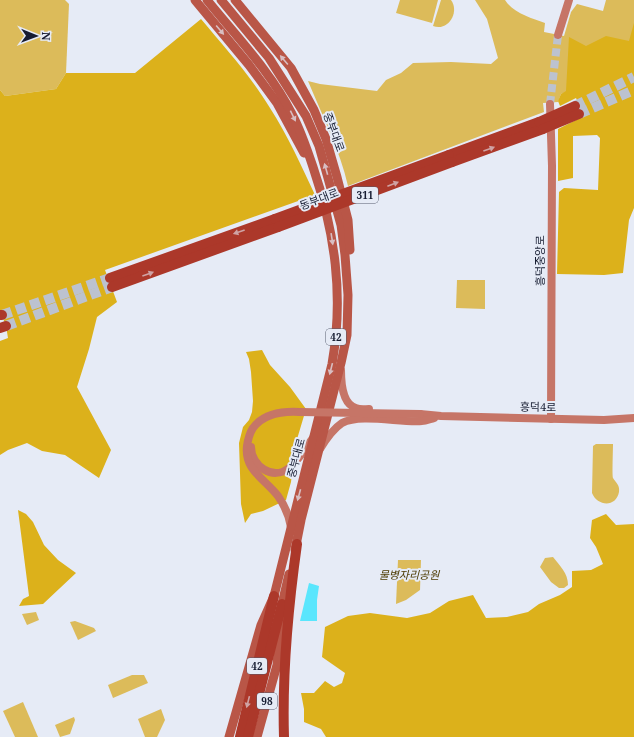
<svg xmlns="http://www.w3.org/2000/svg" width="634" height="737" font-family="'Noto Serif','Noto Sans KR',serif">
<style>
.green{fill:#dcbb5a}
.forest{fill:#dcb11b}
.water{fill:#5ae6fd}
.lines{fill:none;stroke-linecap:round;stroke-linejoin:round}
.secondary-tunnel{stroke:#bcc2cf;stroke-width:8;stroke-dasharray:8 4;stroke-linecap:butt}
.highway-tunnel{stroke:#bcc2cf;stroke-width:10;stroke-dasharray:10 5;stroke-linecap:butt}
.secondary{stroke:#c67567;stroke-width:8}
.primary{stroke:#b95647;stroke-width:9}
.highway{stroke:#ac382a;stroke-width:10}
.secondary-bridge{stroke:#c67567;stroke-width:8}
.highway-bridge{stroke:#ac382a;stroke-width:10}
.oneway{fill:#d8bec2}
.oneway2{fill:#cfa3a4}
.labels{text-anchor:middle;stroke-width:4;stroke-linejoin:round;paint-order:stroke}
.shield{fill:#e6ebf6;stroke:#545a6c;stroke-width:1}
.shield-label{font-size:10px;font-weight:bold;fill:#161c31}
.street-label{font-size:11px;fill:#161c31;stroke:#e6ebf6}
.park-label{font-size:11px;font-style:italic;fill:#4c3a00;stroke:#e6ebf6}
</style>
<rect width="100%" height="100%" fill="#e6ebf6"/>
<g class="green">
<path d="M0 0H65L69 4 66 73 56 89 5 96 0 90Z"/>
<path d="M400 0H438L432 23 396 13Z"/>
<path d="M441 0H451C460 12 448 32 433 26Z"/>
<path d="M475 0H505C513 13 531 18 545 23L544 32 564 36 571 12 577 4 603 11 606 0H634V65L561 94 558 102 543 103 544 112 348 186C340 150 322 115 308 81L320 84 377 91 386 80 401 73 413 63 451 62 491 64 498 58 487 19Z"/>
<path d="M457 280H485V309L456 308Z"/>
<path d="M596 444H613C613 449 612 475 613 478 616 483 620 485 619 492 616 508 597 506 592 493L593 446Z"/>
<path d="M553 557C560 566 568 573 568 585L564 588H559L551 582 540 567 545 558Z"/>
<path d="M398 560H421L420 590 406 600 396 604Z"/>
<path d="M36 612 39 620 27 625 22 614Z"/>
<path d="M75 621 94 628 96 631 78 640 70 622Z"/>
<path d="M132 675H144L148 683 113 698 108 685Z"/>
<path d="M23 702 38 737H15L3 711Z"/>
<path d="M161 709 165 720 157 737H145L138 719Z"/>
<path d="M74 717 75 720 70 734 60 737 55 725Z"/>
</g>
<g class="forest">
<path d="M201 19C225 48 251 76 270 108 288 136 301 165 315 195L105 270 117 302 97 317 89 349 77 387 111 450 99 478 65 455 42 451 27 443 8 450 0 455V341L8 338 6 326 0 310V90L5 96 56 89 66 73H135Z"/>
<path d="M634 23V208L629 220 623 273 604 275 557 274 559 192 564 188 598 190 600 138 597 135 573 136V178L558 181V129L584 116 576 98 560 106 558 101 561 94 566 91 569 37 586 46 606 36 629 41Z"/>
<path d="M262 350 270 365 290 387 306 409 295 446 291 482 286 500 263 511 251 514 245 523 241 504 239 443 243 427 249 420 252 412 253 401 251 372 249 359 246 352Z"/>
<path d="M18 510 26 514 33 522 44 545 58 560 76 573 43 604 19 606 23 599 29 596Z"/>
<path d="M606 514 616 525 634 524V737H326L321 729 304 722V709L301 693H314L325 681 334 687 342 683 345 673 322 657 325 627 348 616 370 613 407 618 430 613 449 601 473 595 486 618 507 617 528 612 539 604 560 595 572 587V571L591 570 603 564 596 547 590 538 592 520Z"/>
</g>
<path class="water" d="M309 583 319 586 317 600V621H300Z"/>
<g class="lines">
<path class="secondary-tunnel" d="M550 104 558 35"/>
<g class="highway-tunnel">
<path d="M575 106 634 77"/>
<path d="M579 114 634 90"/>
<path d="M2 315 110 278"/>
<path d="M6 326 112 287"/>
</g>
<g class="secondary">
<path d="M558 35 569 0"/>
<path d="M550 104 552 166 551 419"/>
<path d="M341 370C341 382 342 404 356 408 360 410 365 409 369 409"/>
<path d="M420 414 441 416 604 420 634 418"/>
<path d="M251 447C251 466 273 481 289 468 298 462 306 447 313 438"/>
<path d="M320 449C326 439 333 429 342 423 360 413 401 423 422 421 426 421 430 419 434 418"/>
<path d="M291 527C289 515 285 506 278 496 265 479 244 470 247 446 248 439 249 434 253 428 264 413 283 411 300 412"/>
</g>
<g class="primary">
<path d="M195 0 249 65 277 103 304 153"/>
<path d="M207 0C236 36 271 72 292 114 301 131 307 149 313 167 335 232 344 296 332 364L274 596 261 625 229 737"/>
<path d="M221 0 269 58 306 116 319 146 328 178 341 225 345 255 348 295 347 335 341 363 301 520 295 550"/>
<path d="M235 0 291 68 314 110 326 139 337 177 348 220 350 250"/>
<path d="M257 737 277 665 282 604 289 574"/>
</g>
<g class="highway">
<path d="M449 155 539 122"/>
<path d="M452 162 543 129"/>
<path d="M110 278 275 219"/>
<path d="M112 287 278 227"/>
<path d="M0 315H2"/>
<path d="M0 328 6 326"/>
<path d="M240 737 274 596"/>
<path d="M248 737 282 604"/>
<path d="M284 737C282 672 288 608 297 544"/>
</g>
<path class="secondary-bridge" d="M300 412 420 414"/>
<g class="highway-bridge">
<path d="M539 122 575 106"/>
<path d="M543 129 579 114"/>
<path d="M275 219 449 155"/>
<path d="M278 227 452 162"/>
</g>
</g>
<defs><path id="oneway-solid" d="M-6-.8H1V-3.2L6.5 0L1 3.2V.8H-6Z"/></defs>
<g class="oneway">
<use href="#oneway-solid" transform="translate(220 30) rotate(50)"/>
<use href="#oneway-solid" transform="translate(284 60) rotate(-130)"/>
<use href="#oneway-solid" transform="translate(293 116) rotate(64)"/>
<use href="#oneway-solid" transform="translate(326 169) rotate(-106)"/>
<use href="#oneway-solid" transform="translate(332 239) rotate(81)"/>
<use href="#oneway-solid" transform="translate(331 369) rotate(104)"/>
<use href="#oneway-solid" transform="translate(299 495) rotate(105)"/>
</g>
<g class="oneway2">
<use href="#oneway-solid" transform="translate(489 149) rotate(-20)"/>
<use href="#oneway-solid" transform="translate(393 184) rotate(-21)"/>
<use href="#oneway-solid" transform="translate(239 232) rotate(161)"/>
<use href="#oneway-solid" transform="translate(148 274) rotate(-20)"/>
<use href="#oneway-solid" transform="translate(248 702) rotate(104)"/>
</g>
<g class="labels">
<g class="shield">
<rect x="352" y="187" width="26" height="16" rx="3"/>
<rect x="326" y="329" width="20" height="16" rx="3"/>
<rect x="247" y="658" width="20" height="16" rx="3"/>
<rect x="257" y="693" width="20" height="16" rx="3"/>
</g>
<g class="shield-label">
<text x="365" y="199">311</text>
<text x="336" y="341">42</text>
<text x="257" y="670">42</text>
<text x="267" y="705">98</text>
</g>
<g class="street-label">
<text transform="translate(334 132) rotate(70)" y="4">중부대로</text>
<text transform="translate(319 199) rotate(-21)" y="4">동부대로</text>
<text transform="translate(540 261) rotate(-90)" y="4">흥덕중앙로</text>
<text transform="translate(538 407) rotate(1)" y="4">흥덕4로</text>
<text transform="translate(296 458) rotate(-75)" y="4">중부대로</text>
</g>
<g class="park-label">
<text x="409" y="579">물병자리공원</text>
</g>
</g>
<g transform="translate(36 36) rotate(91)" stroke="#e6ebf6" stroke-width="3" paint-order="stroke">
<path d="M0-3L7 15L0 10L-7 15Z" fill="#161c31"/>
<text y="-6" font-size="11" font-weight="bold" text-anchor="middle" fill="#161c31">N</text>
</g>
</svg>
